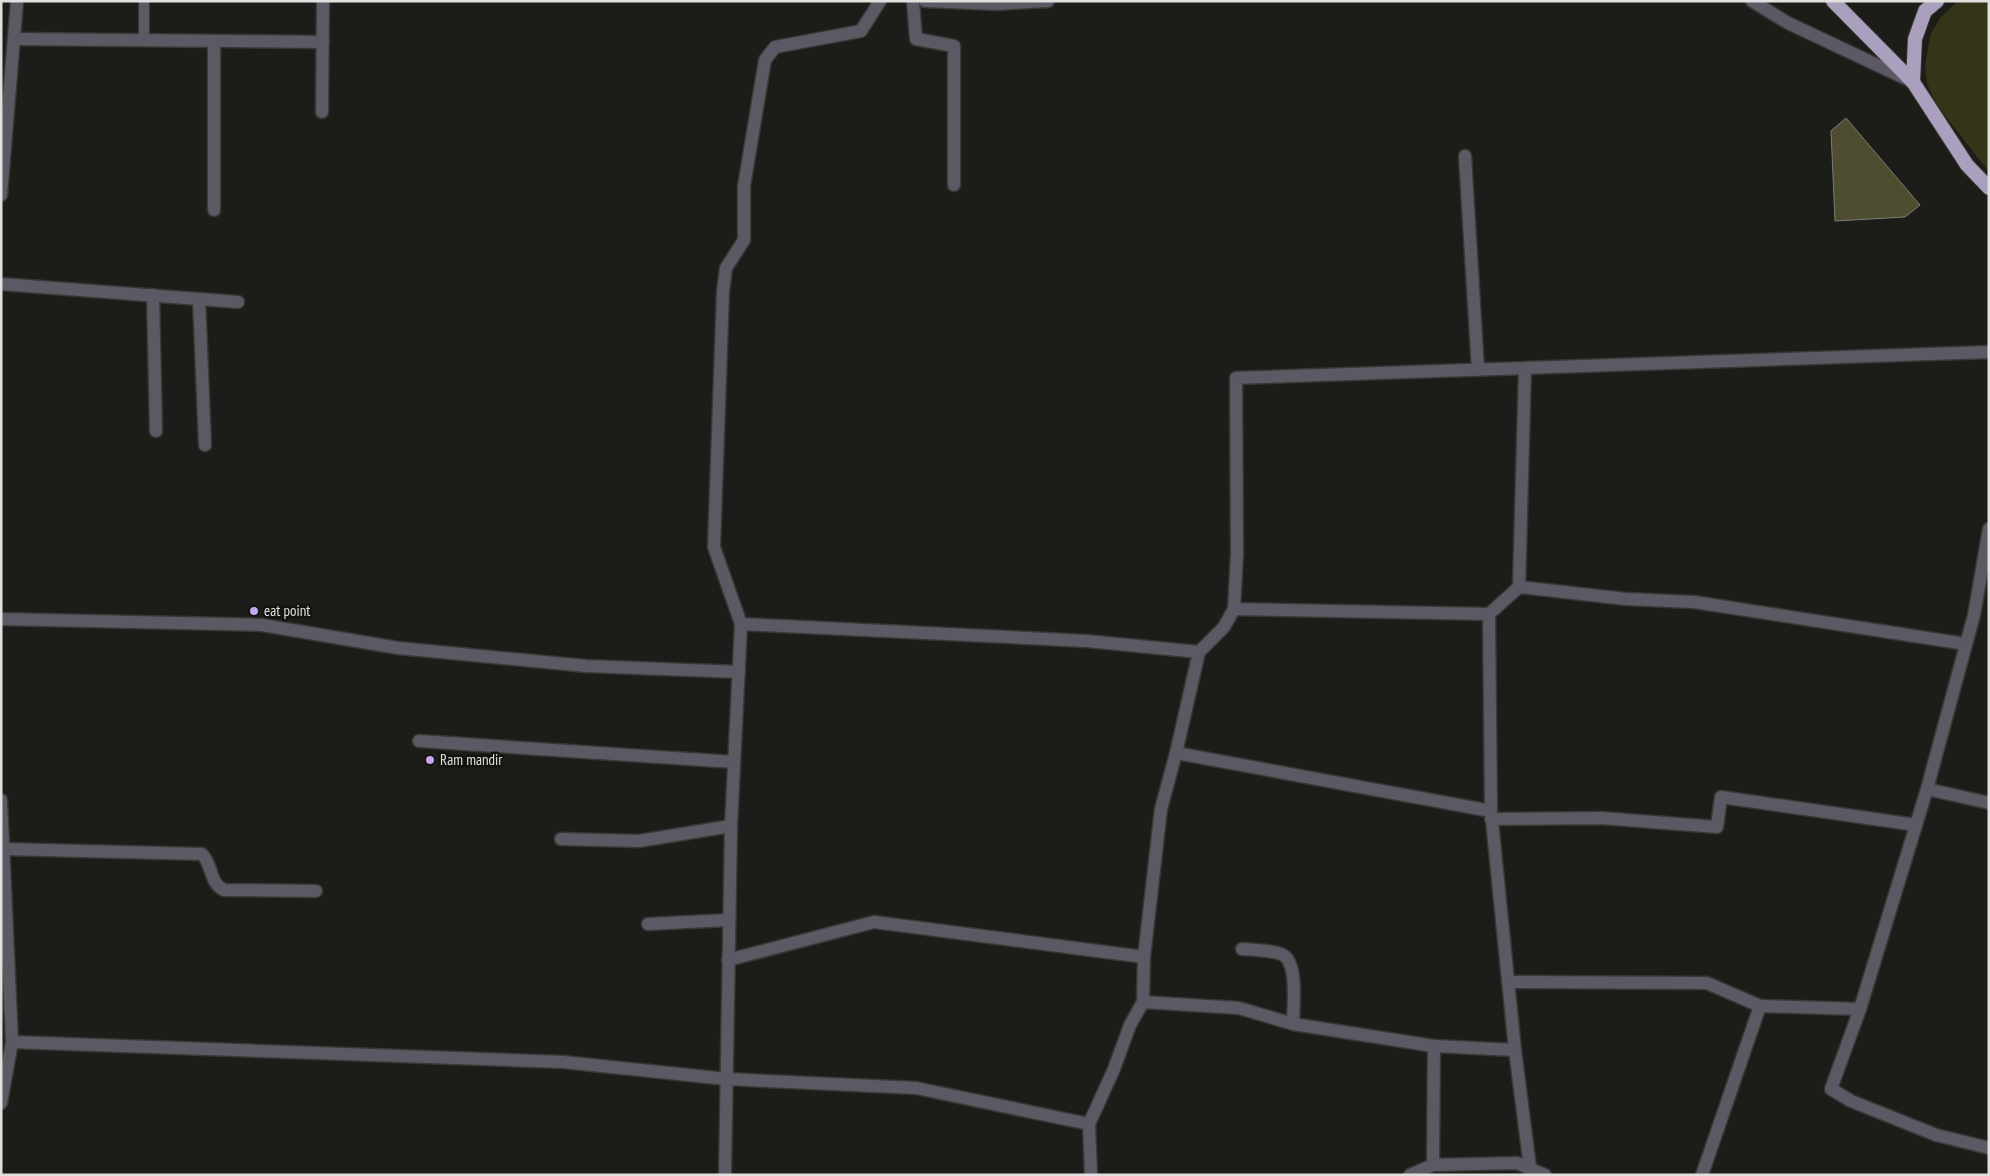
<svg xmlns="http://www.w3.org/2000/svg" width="1990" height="1176" font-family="'PT Sans Narrow',sans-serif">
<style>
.green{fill:#353419}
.building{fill:#4e4d30;stroke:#7c7d77}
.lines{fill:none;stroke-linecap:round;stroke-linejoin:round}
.service-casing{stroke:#373734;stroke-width:12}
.minor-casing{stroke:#373734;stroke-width:15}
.tertiary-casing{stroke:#373734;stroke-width:15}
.trunk-casing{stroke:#373734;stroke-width:16}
.service{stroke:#5c5864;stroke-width:10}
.minor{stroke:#5c5864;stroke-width:12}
.tertiary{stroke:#5c5864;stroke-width:12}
.trunk{stroke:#aa9fbc;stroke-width:14}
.poi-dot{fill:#c5a7f1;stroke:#13130f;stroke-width:2}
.labels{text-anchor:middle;stroke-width:5;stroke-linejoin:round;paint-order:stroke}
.poi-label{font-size:15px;fill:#e0e0de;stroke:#13130f;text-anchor:start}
</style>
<rect width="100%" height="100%" fill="#1c1c18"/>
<path class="green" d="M1958 1H1989V172L1936 104 1927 83 1925 65 1931 33 1941 17Z"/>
<path class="building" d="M1846 118 1920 205 1905 217 1835 221 1831 131Z"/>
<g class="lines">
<g class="service-casing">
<path id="service" d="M144 1V41"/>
</g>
<g class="minor-casing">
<g id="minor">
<path d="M913 1 916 39 954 46V185"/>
<path d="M925 1 996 4 1048 1"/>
<path d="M14 39 323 42"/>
<path d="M322 112 323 1"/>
<path d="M1465 156 1478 370"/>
<path d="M1 195 17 1"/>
<path d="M214 210V42"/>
<path d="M1 284 238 302"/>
<path d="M153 295 156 431"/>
<path d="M199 299 205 445"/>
<path d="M1519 587 1626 599 1694 602 1966 644"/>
<path d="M1234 609 1489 614 1491 811 1515 1050 1531 1175"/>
<path d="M1489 614 1519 587 1525 368"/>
<path d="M1 619 262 625 398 648 586 666 739 672"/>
<path d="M741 624 714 547 723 291 726 268 744 240V186L765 60 775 47 861 31 880 1"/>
<path d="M1199 652 1176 753 1491 811"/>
<path d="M419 741 734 762"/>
<path d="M1176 753 1161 809 1144 957 1143 1002 1239 1008 1293 1024 1434 1046 1433 1165"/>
<path d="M1927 789 1989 803"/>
<path d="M1 800 12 1042 1 1103"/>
<path d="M1491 819 1601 818 1717 827 1721 797 1916 825"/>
<path d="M561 839 639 841 731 826"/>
<path d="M3 849 202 854C213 865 209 883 224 890L316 891"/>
<path d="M648 924 729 920"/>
<path d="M1242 949C1254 950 1269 950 1281 954 1299 960 1293 1007 1293 1024"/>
<path d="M728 960 874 922 1144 957"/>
<path d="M1508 982 1707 983 1760 1006"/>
<path d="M1860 1009 1831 1089 1851 1101 1936 1135 1989 1148"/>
<path d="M12 1042 563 1062 727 1079 916 1088 1089 1124"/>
<path d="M1434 1046 1515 1050"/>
<path d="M1091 1175 1089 1124 1114 1069 1130 1025 1143 1002"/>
<path d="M1410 1175 1433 1165 1517 1163 1545 1175"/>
<path d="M1702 1175 1760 1006 1860 1009 1927 789 1974 615 1989 529"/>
</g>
</g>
<g class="tertiary-casing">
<g id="tertiary">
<path d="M1752 1 1788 23 1911 81"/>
<path d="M725 1175 731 826 741 624 1087 641 1199 652 1224 627 1234 609 1237 554 1236 378 1989 352"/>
</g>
</g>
<g class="trunk-casing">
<g id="trunk">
<path d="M1833 1 1913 82 1967 165 1989 188"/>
<path d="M1913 82 1915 39 1925 11 1937 1"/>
</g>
</g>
<use href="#service" class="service"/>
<use href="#minor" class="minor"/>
<use href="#tertiary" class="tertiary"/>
<use href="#trunk" class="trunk"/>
</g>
<g class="poi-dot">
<circle cx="254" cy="611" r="5"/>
<circle cx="430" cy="760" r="5"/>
</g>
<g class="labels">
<g class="poi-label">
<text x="264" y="616">eat point</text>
<text x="440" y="765">Ram mandir</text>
</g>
</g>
<rect width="1990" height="1176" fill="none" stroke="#e0e0de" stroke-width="5"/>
</svg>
